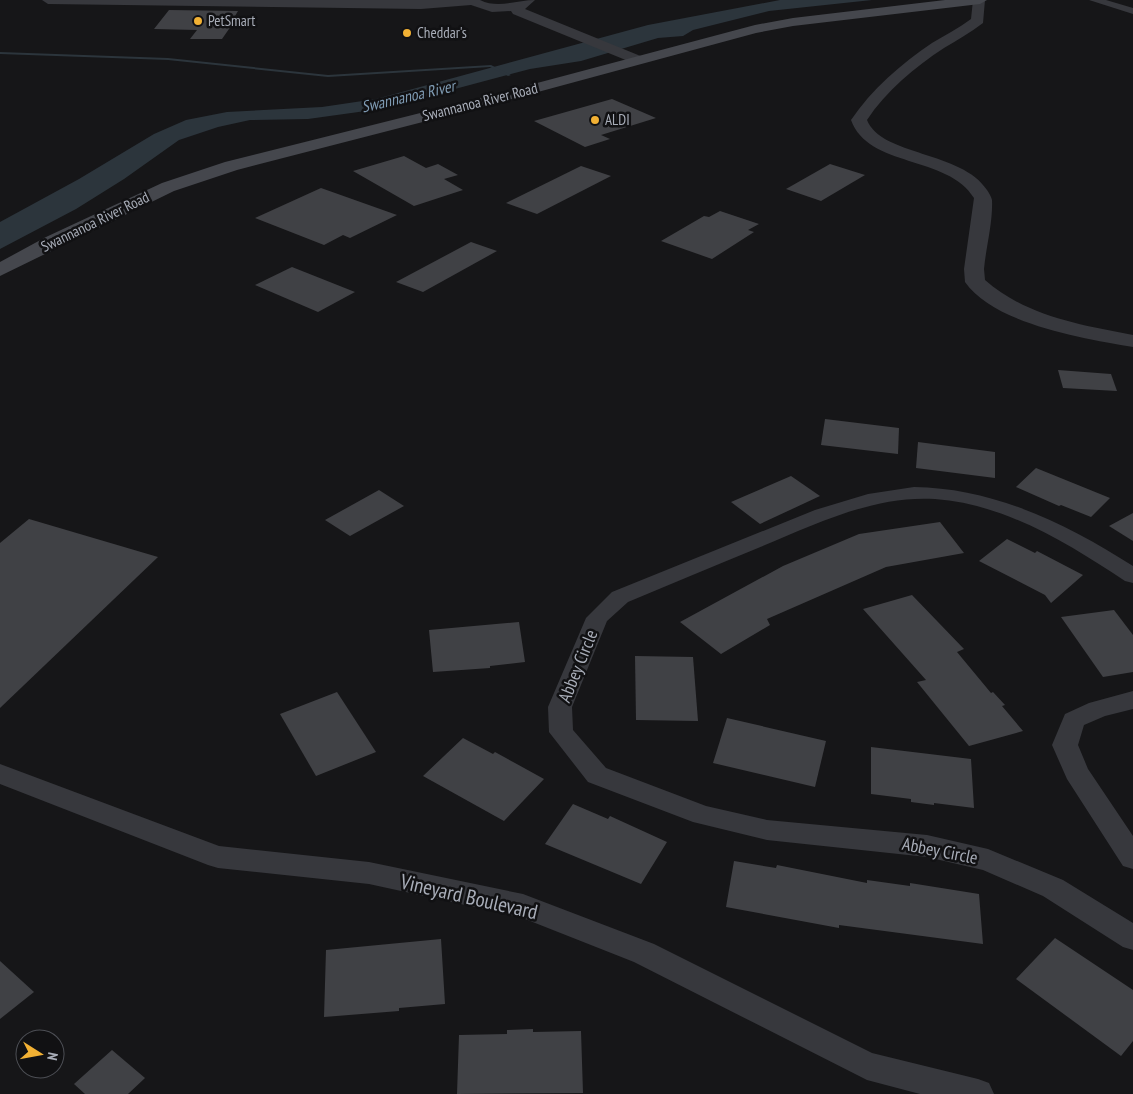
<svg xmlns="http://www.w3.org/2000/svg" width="1133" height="1094" font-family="'PT Sans Narrow',sans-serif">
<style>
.water{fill:#2c353c}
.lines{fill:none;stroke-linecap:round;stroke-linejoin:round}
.stream{fill:#2c353c;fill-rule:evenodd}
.building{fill:#404145}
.minor{fill:#37383d;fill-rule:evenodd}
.tertiary{fill:#37383d;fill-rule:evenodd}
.secondary{fill:#45474d;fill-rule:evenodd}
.poi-dot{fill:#f2b134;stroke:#111113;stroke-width:2}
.labels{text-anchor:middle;stroke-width:5;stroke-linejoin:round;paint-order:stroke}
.far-poi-label{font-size:15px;fill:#a8adb8;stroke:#111113;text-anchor:start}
.far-street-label{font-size:15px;fill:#a8adb8;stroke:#111113}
.far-water-label{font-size:16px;font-style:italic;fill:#7f9bb3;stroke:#111113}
.street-label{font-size:18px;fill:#a8adb8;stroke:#111113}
.near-street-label{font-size:21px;fill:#a8adb8;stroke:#111113}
</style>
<rect width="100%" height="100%" fill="#161618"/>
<path class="water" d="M780 0H872L769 11 693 30 683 36 658 38 581 61 530 69 380 109 308 119 250 120 218 127 179 140 124 179 76 209 0 249V222L79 179 154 134 186 120 227 112 322 107 376 99 648 25Z"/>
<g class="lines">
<path class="stream" d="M0 52 168 58 328 75 491 65 511 75 508 76 490 67 328 77 168 60 0 54Z"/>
</g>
<g class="building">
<path d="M169 10 238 11 235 16H238L222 39H190L197 30 154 29Z"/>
<path d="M612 99 656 118 601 135 610 139 585 147 534 121Z"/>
<path d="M404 156 426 168 438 164 458 175 444 179 463 190 414 206 353 171Z"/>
<path d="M830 164 865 175 821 201 786 189Z"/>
<path d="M581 166 611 176 537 214 506 203Z"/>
<path d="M321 188 397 215 350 238 343 235 324 245 255 218Z"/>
<path d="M720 211 759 224 748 230 754 232 712 259 661 241 704 216 709 217Z"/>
<path d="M471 242 497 251 423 292 396 282Z"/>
<path d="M292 267 355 292 318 312 255 285Z"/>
<path d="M1058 370 1111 374 1117 391 1063 388Z"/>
<path d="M825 419 899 428 898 454 821 445Z"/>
<path d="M918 442 995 452V478L916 468Z"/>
<path d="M1036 468 1110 498 1091 517 1061 505 1059 506 1016 487Z"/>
<path d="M791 476 820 496 760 524 731 502Z"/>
<path d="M379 490 404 506 350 536 325 520Z"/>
<path d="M1133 513V541L1109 526Z"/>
<path d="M29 519 158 557 0 708V543Z"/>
<path d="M940 522 964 553 886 567 767 619 770 625 721 654 680 622 783 566 859 534Z"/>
<path d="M1007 539 1035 553 1037 551 1083 575 1051 603 1045 595 979 561Z"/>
<path d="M912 595 964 649 957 652 991 693 993 692 1005 705 1002 706 1023 731 969 746 917 682 926 680 863 609Z"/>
<path d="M1114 610 1133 635V672L1103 677 1061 617Z"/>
<path d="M519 622 525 662 490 666V668L433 672 429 630Z"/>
<path d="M635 656 693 657 698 721 636 720Z"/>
<path d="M337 692 376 752 316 776 280 714Z"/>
<path d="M727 718 826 741 815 787 713 763Z"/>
<path d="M463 738 493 754 495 752 544 779 504 821 423 776Z"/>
<path d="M871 747 971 759 974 808 934 803V805L911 802V799L871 794Z"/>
<path d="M573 804 608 819 610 816 667 842 641 884 545 844Z"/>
<path d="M734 861 776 868 777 865 867 883V880L910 886V883L979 894 983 944 839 925V928L726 907Z"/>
<path d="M1055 938 1133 990V1041L1121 1056 1016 979Z"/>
<path d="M441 939 445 1004 399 1008V1011L324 1017 326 950Z"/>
<path d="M0 961 34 992 0 1019Z"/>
<path d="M533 1029V1032L581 1031 583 1093 457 1094 459 1035 507 1034V1030Z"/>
<path d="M112 1050 145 1078 128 1094H85L74 1084Z"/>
</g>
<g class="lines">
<g class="minor">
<path d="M1089 0H1106L1133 8V14Z"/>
<path d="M914 487C994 488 1067 524 1133 566V583L1125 581C1069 544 1005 504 935 499 873 495 814 525 758 548 714 566 671 584 628 602L607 621 572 707 573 730 606 768 706 806 767 820 927 835 988 849 1063 880 1133 923V950L1123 947 1043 896 983 870 927 857 767 840 693 822 588 782 549 732 548 707 586 618 612 592 815 510 868 494Z"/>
<path d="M1133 691V709L1105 716 1084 725 1078 745 1088 769 1133 836V869L1123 866 1067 779 1052 745 1065 714 1089 703Z"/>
<path d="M0 764 219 846 369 862 523 894 654 944 872 1053 978 1079 989 1083 994 1094H920L867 1080 634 962 520 917 369 884 218 868 208 865 0 784Z"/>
</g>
<g class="tertiary">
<path d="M42 0H480C498 9 517 0 535 0L525 9 643 57 645 60 638 64 633 63 513 14 511 11 492 12 471 5 421 9 48 4Z"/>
<path d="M973 0H985L983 23C970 33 957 40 944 48 915 67 886 91 867 120 881 156 962 151 987 190 989 193 991 196 992 200 993 222 986 247 984 269L985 280C1026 316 1080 325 1133 335V347C1085 339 994 324 965 282L964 269 974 198C948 155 868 168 851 120 872 89 901 64 932 43 945 35 959 28 971 19Z"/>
</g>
<path class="secondary" d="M945 0H987L980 4 793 26 756 33 512 99 237 170 174 191 0 276V262L46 237 162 183 225 162 500 93 755 25 793 18Z"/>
</g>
<g class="poi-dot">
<circle cx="198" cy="21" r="5"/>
<circle cx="407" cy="33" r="5"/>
<circle cx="595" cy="120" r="5"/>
</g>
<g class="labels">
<g class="far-poi-label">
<text x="208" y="26">PetSmart</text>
<text x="417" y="38">Cheddar's</text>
<text x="605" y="125">ALDI</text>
</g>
<g class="far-street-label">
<text transform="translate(480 102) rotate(-14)" y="5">Swannanoa River Road</text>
<text transform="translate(95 222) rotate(-26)" y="5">Swannanoa River Road</text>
</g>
<g class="far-water-label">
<text transform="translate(408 96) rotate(-13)" y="6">Swannanoa River</text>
</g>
<g class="street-label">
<text transform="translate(578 666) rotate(-68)" y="6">Abbey Circle</text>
<text transform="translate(940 851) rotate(11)" y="6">Abbey Circle</text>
</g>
<g class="near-street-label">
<text transform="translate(469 897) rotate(13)" y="7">Vineyard Boulevard</text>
</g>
</g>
<g transform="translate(40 1054) rotate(101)"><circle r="24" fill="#111113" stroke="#4d4f55"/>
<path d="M0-4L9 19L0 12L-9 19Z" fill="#f2b134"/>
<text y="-8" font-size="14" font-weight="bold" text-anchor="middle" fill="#a8adb8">N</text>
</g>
</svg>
